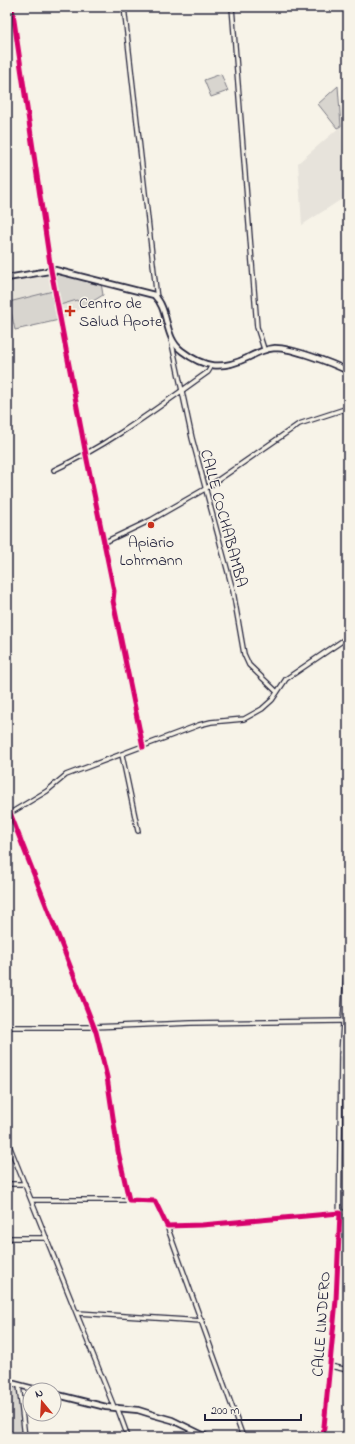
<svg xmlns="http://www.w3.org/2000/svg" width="355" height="1444" font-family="'Indie Flower',sans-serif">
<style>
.built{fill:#e7e3db}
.green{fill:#d8d5cf;stroke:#7d7c85}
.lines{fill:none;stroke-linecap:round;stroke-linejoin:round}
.minor-casing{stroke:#22223b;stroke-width:6}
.major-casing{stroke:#22223b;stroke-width:8}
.minor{stroke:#f7f3e8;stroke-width:3.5}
.major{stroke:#f7f3e8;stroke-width:4.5}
.cycleway-casing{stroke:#f7f3e8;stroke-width:8}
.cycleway{stroke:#d6006c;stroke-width:5}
.poi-dot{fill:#c8321e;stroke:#f7f3e8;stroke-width:1.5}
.labels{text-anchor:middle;stroke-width:3;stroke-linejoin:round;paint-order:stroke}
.poi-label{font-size:16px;fill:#22223b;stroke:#f7f3e8;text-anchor:start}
.street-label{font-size:16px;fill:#22223b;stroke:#f7f3e8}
</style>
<rect width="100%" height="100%" fill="#f7f3e8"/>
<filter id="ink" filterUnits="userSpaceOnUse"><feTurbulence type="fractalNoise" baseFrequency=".025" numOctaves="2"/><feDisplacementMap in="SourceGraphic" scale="8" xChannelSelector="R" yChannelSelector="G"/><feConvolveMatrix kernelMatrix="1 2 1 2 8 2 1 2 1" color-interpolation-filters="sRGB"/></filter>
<g filter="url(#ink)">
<g class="built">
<path d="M341 126 345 197 302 225 298 163Z"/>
<path d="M50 273 53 291 9 302 7 280Z"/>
<path d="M77 299 82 308 64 319 61 304Z"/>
</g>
<g class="green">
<path d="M221 74 228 91 211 97 204 80Z"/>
<path d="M338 86 341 126 337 128 318 104Z"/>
<path d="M54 272 101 283 103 295 82 308 77 300 60 305Z"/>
<path d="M53 291 59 320 15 330 9 302Z"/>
<path d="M7 1385 18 1388 23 1437H15L7 1425Z"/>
</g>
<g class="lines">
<g class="minor-casing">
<g id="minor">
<path d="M12 7 51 270 86 455 114 591 113 601 143 747"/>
<path d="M124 7 157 299"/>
<path d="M232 7 257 327 264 349"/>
<path d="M171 339 192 438 233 591 244 654 249 665 277 692"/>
<path d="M54 470C110 444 157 408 208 372L211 367"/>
<path d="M105 542 151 520 205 489 299 424 348 408"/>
<path d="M122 755 138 831"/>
<path d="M10 813 96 1032 107 1077 118 1151 129 1200"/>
<path d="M7 815 47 791 66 775 199 725 211 722 244 719 262 709 272 700 286 679 348 637"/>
<path d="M7 1027H93L191 1023 343 1021"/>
<path d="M341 1055 348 1053"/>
<path d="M7 1140 114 1407"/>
<path d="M7 1184H25"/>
<path d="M32 1200H129L155 1201 167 1226 243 1437"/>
<path d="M167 1226 202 1225 348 1212"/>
<path d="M7 1238H47"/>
<path d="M78 1313 202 1321"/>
<path d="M330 1366 348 1370"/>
<path d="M19 1385 25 1437"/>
<path d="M117 1407 128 1437"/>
<path d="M323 1437 336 1300 339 1234 341 1055 348 941V904"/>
</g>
</g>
<g class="major-casing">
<g id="major">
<path d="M7 278 55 270 154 295C170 310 163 337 182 351 204 368 222 370 247 358 257 353 264 349 275 348 292 348 332 363 348 371"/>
<path d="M7 1382 38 1390"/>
<path d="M54 1394 106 1407 138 1410 154 1415 172 1420 207 1437"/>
</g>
</g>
<use href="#minor" class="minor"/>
<use href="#major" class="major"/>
<g class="cycleway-casing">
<g id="cycleway">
<path d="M12 7 51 270 86 455 114 591 113 601 143 747"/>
<path d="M7 815 10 813 96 1032 107 1077 118 1151 129 1200 155 1201 167 1226 202 1225 340 1213 336 1300 323 1437"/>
</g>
</g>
<use href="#cycleway" class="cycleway"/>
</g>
</g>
<g class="poi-dot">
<path d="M68 305h4v4h4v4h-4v4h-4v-4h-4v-4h4z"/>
<circle cx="151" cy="525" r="4"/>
</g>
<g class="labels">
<g class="poi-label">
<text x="79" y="308">Centro de<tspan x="79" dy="18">Salud Apote</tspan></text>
<text x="151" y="547" text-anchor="middle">Apiario<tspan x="151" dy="18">Lohrmann</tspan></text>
</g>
<g class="street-label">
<text transform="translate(225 518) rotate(75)" y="6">CALLE COCHABAMBA</text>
<text transform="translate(320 1324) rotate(-86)" y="6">CALLE LINDERO</text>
</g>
</g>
<rect width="355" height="1444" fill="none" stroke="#f7f3e8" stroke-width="24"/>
<rect x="12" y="12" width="331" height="1420" fill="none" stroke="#22223b" stroke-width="1.5" filter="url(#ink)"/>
<g transform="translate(42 1402) rotate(342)"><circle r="19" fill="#f7f3e8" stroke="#a29fa3"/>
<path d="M0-3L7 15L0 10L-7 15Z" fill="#c8321e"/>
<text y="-6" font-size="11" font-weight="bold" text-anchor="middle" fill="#22223b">N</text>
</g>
<path d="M205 1414v6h96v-6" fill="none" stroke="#22223b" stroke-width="2"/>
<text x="211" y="1414" font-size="12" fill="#22223b" stroke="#f7f3e8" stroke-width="3" paint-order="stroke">200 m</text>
</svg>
